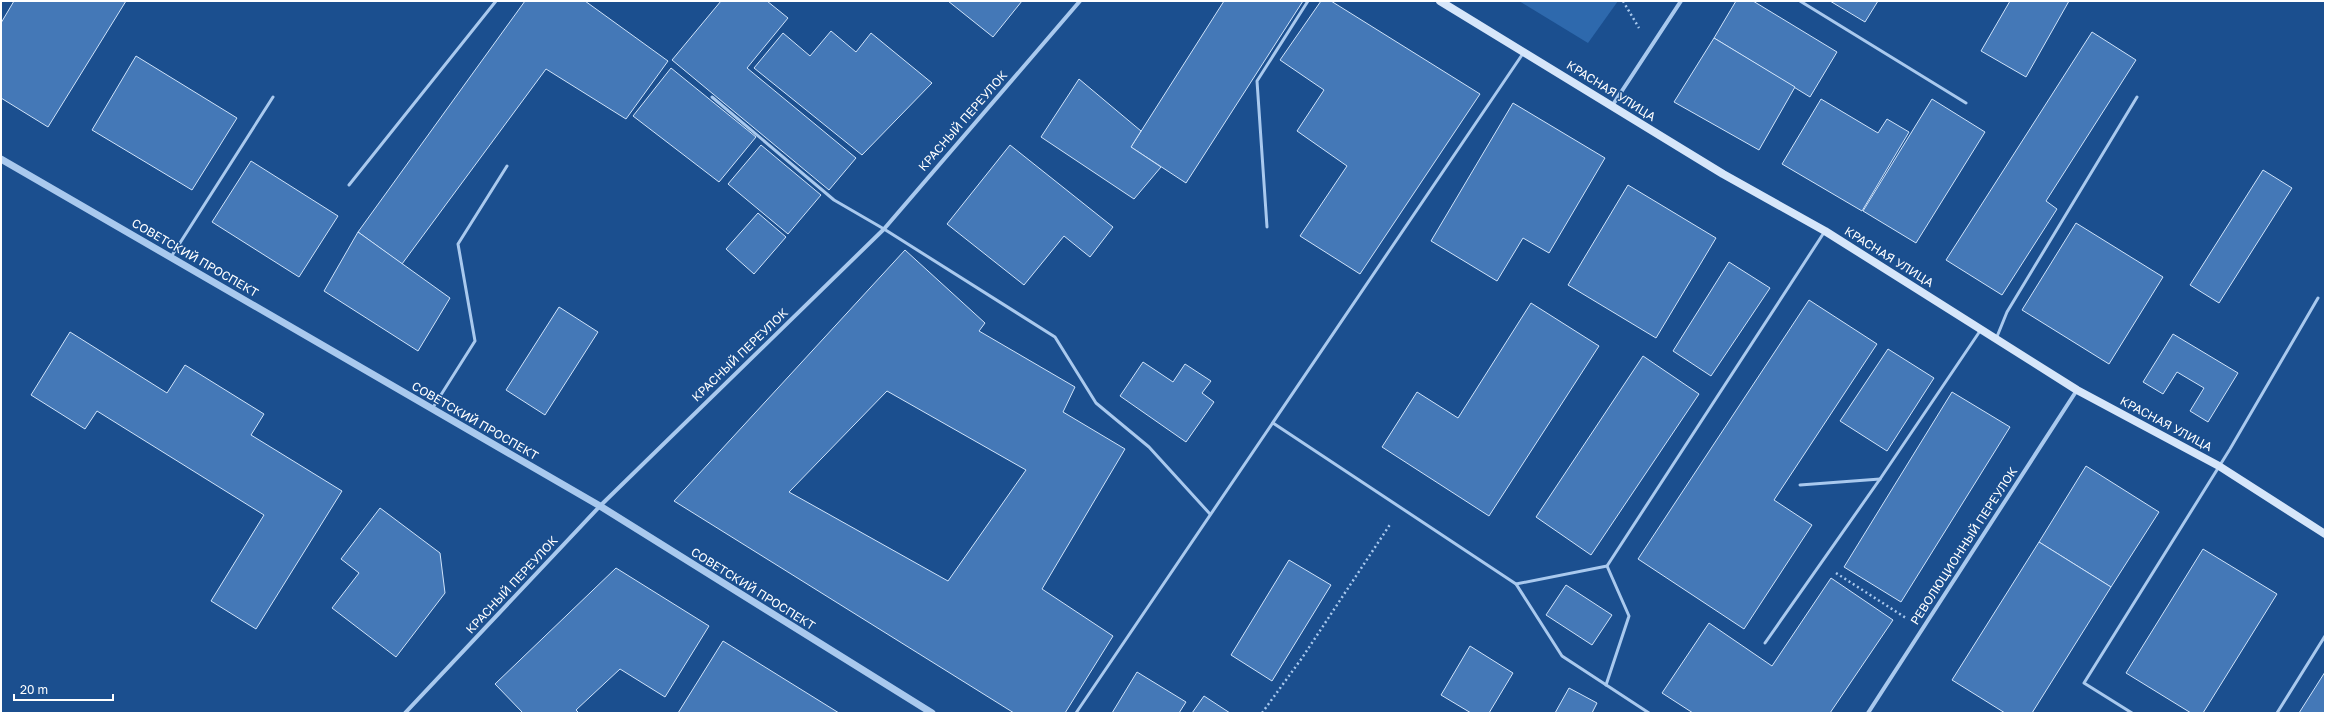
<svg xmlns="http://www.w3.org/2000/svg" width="2326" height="714" font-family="'Golos Text',sans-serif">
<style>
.green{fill:#2e69ad}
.building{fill:#4478b7;stroke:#cfe3fa;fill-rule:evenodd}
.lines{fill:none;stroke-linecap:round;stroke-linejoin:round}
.path{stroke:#a9c9ee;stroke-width:2.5;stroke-dasharray:2 3;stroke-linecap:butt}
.service{stroke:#a9c9ee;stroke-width:3}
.minor{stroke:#a9c9ee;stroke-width:4}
.tertiary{stroke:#a9c9ee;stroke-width:7}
.secondary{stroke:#d6e6fa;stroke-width:8}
.labels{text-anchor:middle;stroke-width:3;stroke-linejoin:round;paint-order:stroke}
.street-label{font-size:12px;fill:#fff;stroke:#1b4f8f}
</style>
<rect width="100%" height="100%" fill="#1b4f8f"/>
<path class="green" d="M1519 1H1618L1588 43Z"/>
<g class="building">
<path d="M14 1H126L48 127 1 98V23Z"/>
<path d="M525 1H585L668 61 626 119 546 69 402 264 358 232Z"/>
<path d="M721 1H767L788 18 747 68 856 158 829 190 672 60Z"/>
<path d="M948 1H1022L993 37Z"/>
<path d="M1224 1H1303L1186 183 1131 147Z"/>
<path d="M1321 1H1331L1480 94 1360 274 1300 236 1347 166 1297 131 1324 90 1280 60Z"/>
<path d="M1736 1H1753L1837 52 1810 97 1714 38Z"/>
<path d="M1830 1H1878L1865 22Z"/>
<path d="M2010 1H2069L2026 77 1981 51Z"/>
<path d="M831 31 856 52 871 33 932 83 862 155 754 68 783 33 810 56Z"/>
<path d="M2092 32 2136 60 2046 201 2057 209 2002 295 1946 260Z"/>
<path d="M1714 38 1795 87 1759 150 1674 102Z"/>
<path d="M136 56 237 118 192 190 92 130Z"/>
<path d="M671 68 756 137 719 182 633 116Z"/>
<path d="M1079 79 1141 131 1131 147 1161 167 1134 199 1041 137Z"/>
<path d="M1821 99 1878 133 1887 119 1909 132 1862 211 1782 164Z"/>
<path d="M1932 99 1985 132 1916 243 1863 211Z"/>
<path d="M1513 103 1605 158 1549 253 1523 238 1497 281 1431 241Z"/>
<path d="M761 145 821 195 788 234 728 184Z"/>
<path d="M1010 145 1113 227 1090 257 1064 236 1024 285 947 224Z"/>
<path d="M251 161 338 216 299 277 212 222Z"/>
<path d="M2263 170 2292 188 2219 303 2190 285Z"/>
<path d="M1628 185 1716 238 1656 338 1568 285Z"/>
<path d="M758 213 786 237 754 274 726 249Z"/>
<path d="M2076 223 2163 277 2109 364 2022 310Z"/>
<path d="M358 232 450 298 418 351 324 291Z"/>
<path d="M905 250 985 323 979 331 1075 387 1063 412 1125 449 1042 589 1113 636 1065 713H1014L674 501ZM887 391 1026 470 948 581 789 492Z"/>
<path d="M1729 262 1770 288 1711 376 1673 351Z"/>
<path d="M1809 300 1877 344 1774 500 1812 525 1744 629 1638 559Z"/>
<path d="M1531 303 1599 346 1489 516 1382 447 1417 392 1458 418Z"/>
<path d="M559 307 598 332 545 415 506 390Z"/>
<path d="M70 332 167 393 185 365 264 414 251 435 342 491 256 629 211 601 264 515 97 411 85 429 31 395Z"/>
<path d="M2173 334 2238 373 2208 422 2190 411 2204 388 2177 372 2163 394 2143 382Z"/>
<path d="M1888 349 1934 378 1887 451 1840 421Z"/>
<path d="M1643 356 1699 394 1591 555 1536 517Z"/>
<path d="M1143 362 1173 382 1185 364 1211 381 1202 393 1214 402 1186 442 1120 396Z"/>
<path d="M1952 392 2010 427 1901 602 1844 567Z"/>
<path d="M2086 466 2159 512 2111 587 2039 542Z"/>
<path d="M380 508 440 553 445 593 396 657 332 608 359 573 341 559Z"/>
<path d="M2039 542 2111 587 2032 713H2005L1952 680Z"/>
<path d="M2203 549 2277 594 2203 713H2191L2126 673Z"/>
<path d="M1289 560 1331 585 1272 681 1231 655Z"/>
<path d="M616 568 709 626 665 697 620 669 576 710 579 713H523L495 684Z"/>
<path d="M1831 578 1893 620 1830 713H1693L1662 693 1709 623 1772 666Z"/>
<path d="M1566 585 1612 615 1592 645 1546 615Z"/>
<path d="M723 641 839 713H678Z"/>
<path d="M1470 646 1513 673 1489 713H1471L1441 695Z"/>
<path d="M1137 672 1186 702 1179 713H1112Z"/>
<path d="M2325 672V713H2299Z"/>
<path d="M1569 688 1597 703 1592 713H1555Z"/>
<path d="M1204 696 1230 713H1192Z"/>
</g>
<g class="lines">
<g class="path">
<path d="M1623 1 1639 28"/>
<path d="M1836 573 1906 618"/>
<path d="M1262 713 1302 658 1391 523"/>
</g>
<g class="service">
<path d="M1800 1 1966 103"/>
<path d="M712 97 834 200 884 229 1055 337 1096 403 1149 447 1210 514"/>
<path d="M349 185 496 1"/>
<path d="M1267 227 1257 81 1308 1"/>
<path d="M171 257 273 97"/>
<path d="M1996 339 2007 312 2137 97"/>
<path d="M432 409 475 341 458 244 507 166"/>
<path d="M1273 423 1516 584 1562 656 1649 713"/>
<path d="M1800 485 1880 479"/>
<path d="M1516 584 1607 566 1825 231"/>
<path d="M1765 643 1880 479 1980 331"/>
<path d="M1606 685 1629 616 1607 566"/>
<path d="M1076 713 1524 52"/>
<path d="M2132 713 2084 683 2230 449 2318 298"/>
<path d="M2277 713 2325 636"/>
</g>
<g class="minor">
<path d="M1612 106 1681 1"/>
<path d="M405 713 600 506 884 229 1080 1"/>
<path d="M1868 713 2077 390"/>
</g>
<path class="tertiary" d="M1 159 600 506 932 713"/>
<path class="secondary" d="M1440 1 1723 174 1825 231 2077 390 2219 466 2325 534"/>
</g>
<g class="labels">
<g class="street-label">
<text transform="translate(1611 91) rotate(32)" y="4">КРАСНАЯ УЛИЦА</text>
<text transform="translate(963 121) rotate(-49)" y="4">КРАСНЫЙ ПЕРЕУЛОК</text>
<text transform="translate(1889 257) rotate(32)" y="4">КРАСНАЯ УЛИЦА</text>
<text transform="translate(195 258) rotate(30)" y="4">СОВЕТСКИЙ ПРОСПЕКТ</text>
<text transform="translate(740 355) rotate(-44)" y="4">КРАСНЫЙ ПЕРЕУЛОК</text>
<text transform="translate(475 421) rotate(30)" y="4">СОВЕТСКИЙ ПРОСПЕКТ</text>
<text transform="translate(2166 424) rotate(28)" y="4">КРАСНАЯ УЛИЦА</text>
<text transform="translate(1964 546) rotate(-57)" y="4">РЕВОЛЮЦИОННЫЙ ПЕРЕУЛОК</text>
<text transform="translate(512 585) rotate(-47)" y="4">КРАСНЫЙ ПЕРЕУЛОК</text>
<text transform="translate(753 589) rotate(32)" y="4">СОВЕТСКИЙ ПРОСПЕКТ</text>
</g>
</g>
<rect width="2326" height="714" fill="none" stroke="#ffffff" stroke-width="4"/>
<path d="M14 694v6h99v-6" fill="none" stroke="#ffffff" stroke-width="2"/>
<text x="20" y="694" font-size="12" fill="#ffffff" stroke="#1b4f8f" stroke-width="3" paint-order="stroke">20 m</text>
</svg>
